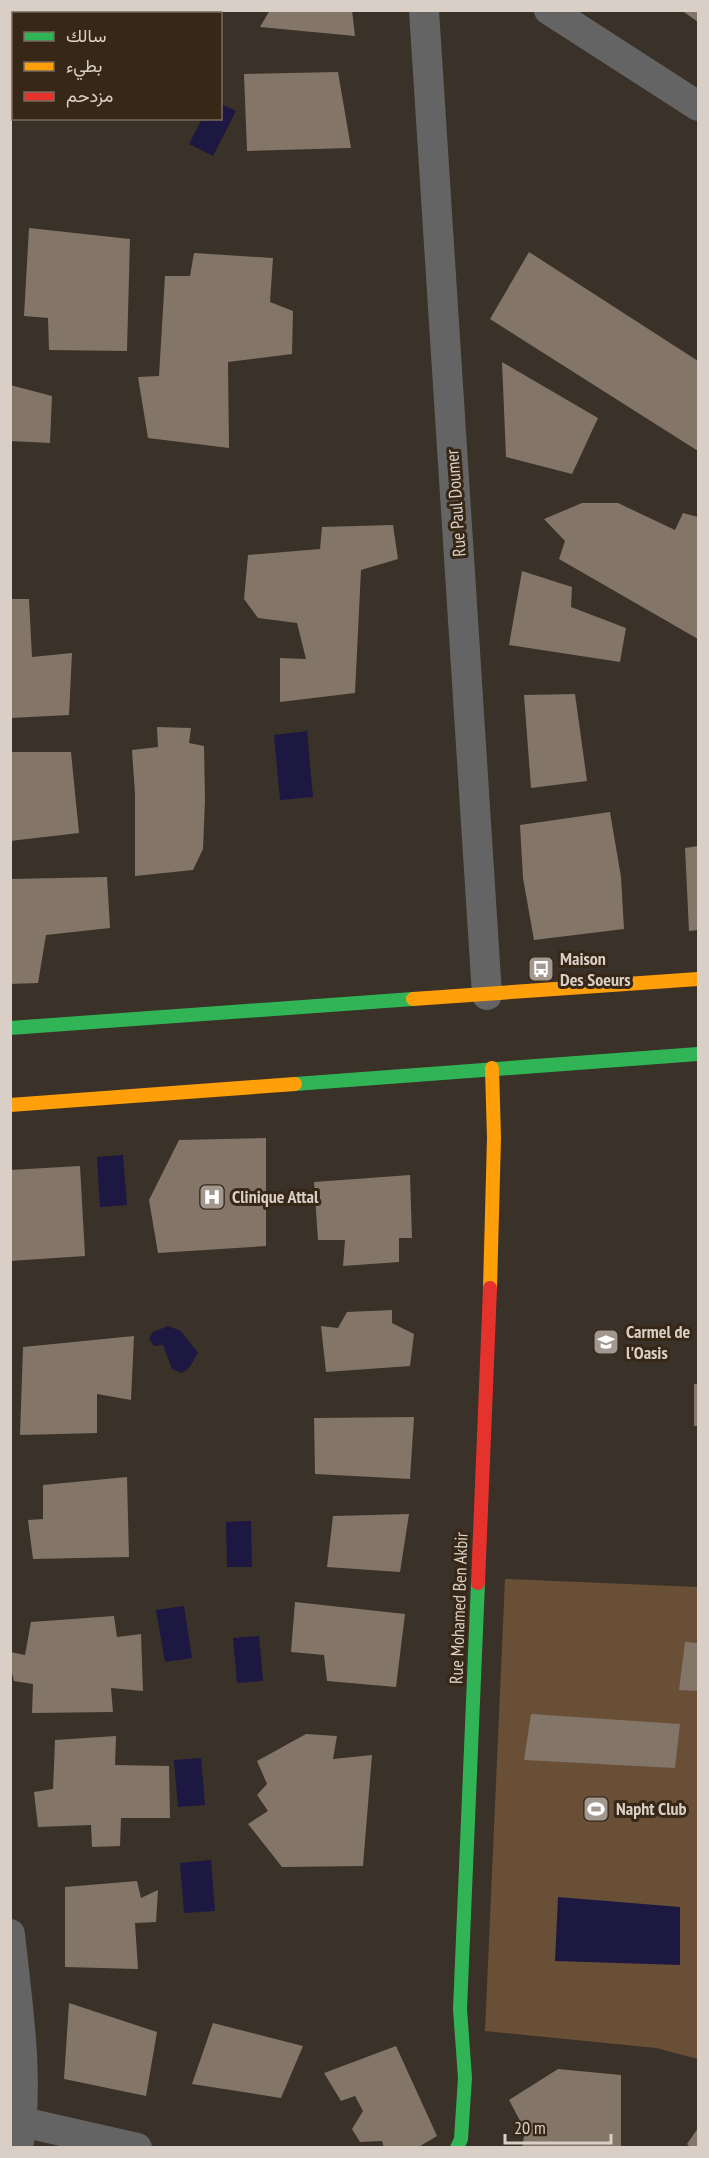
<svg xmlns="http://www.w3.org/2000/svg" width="709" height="2158" font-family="'PT Sans Narrow',Vazirmatn,sans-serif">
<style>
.green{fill:#694f36}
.water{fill:#1d1841}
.building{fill:#837568}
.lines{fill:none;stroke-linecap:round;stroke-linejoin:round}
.street{stroke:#656465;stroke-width:30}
.fast{stroke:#30b455;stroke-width:14}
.slow{stroke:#ff9f0a;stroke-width:14}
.jam{stroke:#e5322d;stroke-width:14}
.labels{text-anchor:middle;stroke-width:6;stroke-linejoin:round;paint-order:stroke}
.street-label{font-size:18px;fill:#dacfc6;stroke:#362717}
.poi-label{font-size:18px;font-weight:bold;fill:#dacfc6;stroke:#362717;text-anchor:start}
</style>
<rect width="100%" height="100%" fill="#3a3128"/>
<path class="green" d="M505 1579 698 1587V2059L656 2048 485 2031Z"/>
<g class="water">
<path d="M221 104 236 111 213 156 189 144 202 119 220 118Z"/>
<path d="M307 731 313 797 280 800 274 735Z"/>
<path d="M123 1155 127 1205 100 1207 97 1157Z"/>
<path d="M168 1326 181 1331 198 1353 189 1368 182 1373 172 1369 163 1345 154 1346 149 1339 153 1332Z"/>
<path d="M251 1521 252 1567H227L226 1522Z"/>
<path d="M184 1606 192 1658 165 1662 156 1610Z"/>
<path d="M259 1636 263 1681 237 1683 233 1638Z"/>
<path d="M201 1758 205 1805 178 1807 174 1760Z"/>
<path d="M211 1860 215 1911 184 1913 180 1863Z"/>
<path d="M558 1897 680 1907V1965L555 1961Z"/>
</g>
<g class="building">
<path d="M96 10H175L177 14H92Z"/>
<path d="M270 10H352L355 36 260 27Z"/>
<path d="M681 10H698V22Z"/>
<path d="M338 72 351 148 247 151 244 74Z"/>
<path d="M29 228 130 239 127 351 49 350 48 318 24 316Z"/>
<path d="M529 252 698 361V451L490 319Z"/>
<path d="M194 253 273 258 270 302 293 311 292 354 228 362 229 448 148 438 138 377 159 376 165 276H190Z"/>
<path d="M502 362 598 418 572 474 506 457Z"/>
<path d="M10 385 52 396 50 443 10 441Z"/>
<path d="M582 503H618L675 530 683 513 698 517V639L559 559 565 541 544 519Z"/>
<path d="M393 525 398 559 361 570 355 693 280 702V658L306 659 297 623 258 618 244 599 248 555 320 549 322 527Z"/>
<path d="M522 571 572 587 571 607 626 628 620 662 509 645Z"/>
<path d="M10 599H29L32 657 72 653 69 715 10 718Z"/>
<path d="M575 694 587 781 531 788 524 695Z"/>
<path d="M157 727 191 728 189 743 204 746 205 800 203 849 193 870 135 876V794L132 750 158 747Z"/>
<path d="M10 752H71L79 833 10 841Z"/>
<path d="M610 812 621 877 624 929 534 940 523 878 520 825Z"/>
<path d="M698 846V930L689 931 685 848Z"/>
<path d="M107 877 110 928 46 935 38 983 10 984V879Z"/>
<path d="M266 1138V1246L158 1253 149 1200 179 1140Z"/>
<path d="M80 1166 85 1256 10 1261V1170Z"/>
<path d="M410 1175 412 1238H399V1262L343 1266 345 1240H318L314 1182Z"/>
<path d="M392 1310V1323L414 1334 410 1366 326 1372 321 1326 338 1328 347 1312Z"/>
<path d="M134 1336 131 1400 97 1394V1433L20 1435 23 1347Z"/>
<rect x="694" y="1384" width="4" height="42"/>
<path d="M414 1417 410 1479 315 1474 314 1418Z"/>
<path d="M127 1477 129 1557 33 1559 28 1520 43 1519V1485Z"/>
<path d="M409 1514 400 1572 327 1567 333 1516Z"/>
<path d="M295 1602 405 1614 396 1687 327 1681 324 1655 291 1652Z"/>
<path d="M114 1616 117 1637 141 1634 143 1691 111 1688 113 1712 32 1713 33 1684 14 1681 10 1665V1652L25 1655 31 1622Z"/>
<path d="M685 1642 698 1643V1691L679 1690Z"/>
<path d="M531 1714 680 1724 675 1768 524 1760Z"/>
<path d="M306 1734 337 1736 333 1759 372 1755 363 1866 282 1867 248 1824 268 1811 257 1795 267 1784 257 1761Z"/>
<path d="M116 1736 115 1765 169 1766 170 1818H121L120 1846 92 1847 91 1825 38 1827 34 1792 53 1789 55 1740Z"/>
<path d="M137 1881 141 1898 158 1890 156 1922 135 1923 138 1969 65 1967V1887Z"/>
<path d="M69 2003 157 2032 146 2096 64 2079Z"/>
<path d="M213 2023 303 2046 281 2098 192 2084Z"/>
<path d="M396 2046 437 2136 417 2148H384L382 2141 360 2142 352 2129 363 2111 355 2096 341 2101 324 2073Z"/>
<path d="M558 2069 621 2075V2148H522L525 2130 509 2100Z"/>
<path d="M698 2128V2148H691L687 2144Z"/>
</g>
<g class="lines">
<g class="street">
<path d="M424 10 487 995"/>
<path d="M549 10 698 106"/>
<path d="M10 1934C17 2002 30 2080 18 2148"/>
<path d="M22 2122 137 2148"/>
</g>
<g class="fast">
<path d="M10 1028 413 999"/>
<path d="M295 1084 698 1054"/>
<path d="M457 2148 461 2139 465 2078 460 2009 478 1583"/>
</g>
<g class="slow">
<path d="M413 999 698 979"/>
<path d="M10 1105 295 1084"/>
<path d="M490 1288 494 1138 492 1068"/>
</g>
<path class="jam" d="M478 1583 490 1288"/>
</g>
<defs>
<g id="bus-square" transform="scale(1.35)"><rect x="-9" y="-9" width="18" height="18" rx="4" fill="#a2988f" stroke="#362717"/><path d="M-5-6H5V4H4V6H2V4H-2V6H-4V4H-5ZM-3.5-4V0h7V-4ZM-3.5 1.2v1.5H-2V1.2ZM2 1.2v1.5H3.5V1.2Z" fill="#fff"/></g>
<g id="hospital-square" transform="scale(1.35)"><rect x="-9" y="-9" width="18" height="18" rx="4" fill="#a2988f" stroke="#362717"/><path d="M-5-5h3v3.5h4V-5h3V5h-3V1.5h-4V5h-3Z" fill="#fff"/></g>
<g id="school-square" transform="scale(1.35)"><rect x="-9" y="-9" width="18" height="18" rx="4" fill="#a2988f" stroke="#362717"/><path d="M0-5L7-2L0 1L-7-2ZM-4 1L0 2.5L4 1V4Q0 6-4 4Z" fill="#fff"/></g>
<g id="stadium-square" transform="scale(1.35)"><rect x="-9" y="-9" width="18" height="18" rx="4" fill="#a2988f" stroke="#362717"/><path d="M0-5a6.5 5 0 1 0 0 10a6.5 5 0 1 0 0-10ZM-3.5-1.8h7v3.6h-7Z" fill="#fff"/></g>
</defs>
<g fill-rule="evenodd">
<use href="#bus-square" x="541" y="969"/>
<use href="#hospital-square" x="212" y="1197"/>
<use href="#school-square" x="606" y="1342"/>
<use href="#stadium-square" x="596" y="1809"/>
</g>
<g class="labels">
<g class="street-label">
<text transform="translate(456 503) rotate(-94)" y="6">Rue Paul Doumer</text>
<text transform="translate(459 1608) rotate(-88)" y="6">Rue Mohamed Ben Akbir</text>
</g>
<g class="poi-label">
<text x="560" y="965">Maison<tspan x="560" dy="21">Des Soeurs</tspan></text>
<text x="232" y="1203">Clinique Attal</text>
<text x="626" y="1338">Carmel de<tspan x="626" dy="21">l'Oasis</tspan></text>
<text x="616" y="1815">Napht Club</text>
</g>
</g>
<rect width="709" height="2158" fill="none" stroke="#dacfc6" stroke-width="24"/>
<rect x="12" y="12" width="210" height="108" fill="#362717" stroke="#786a5d" stroke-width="1.5"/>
<rect x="24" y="32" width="30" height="9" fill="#30b455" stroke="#786a5d" stroke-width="1.5"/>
<text x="66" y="42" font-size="18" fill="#dacfc6">سالك</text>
<rect x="24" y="62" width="30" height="9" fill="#ff9f0a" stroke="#786a5d" stroke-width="1.5"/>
<text x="66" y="72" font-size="18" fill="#dacfc6">بطيء</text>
<rect x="24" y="92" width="30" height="9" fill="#e5322d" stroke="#786a5d" stroke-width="1.5"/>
<text x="66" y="102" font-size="18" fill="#dacfc6">مزدحم</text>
<path d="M505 2134v9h106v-9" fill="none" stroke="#dacfc6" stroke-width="3"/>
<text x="514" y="2134" font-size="18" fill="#dacfc6" stroke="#362717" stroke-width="4.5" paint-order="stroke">20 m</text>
</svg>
